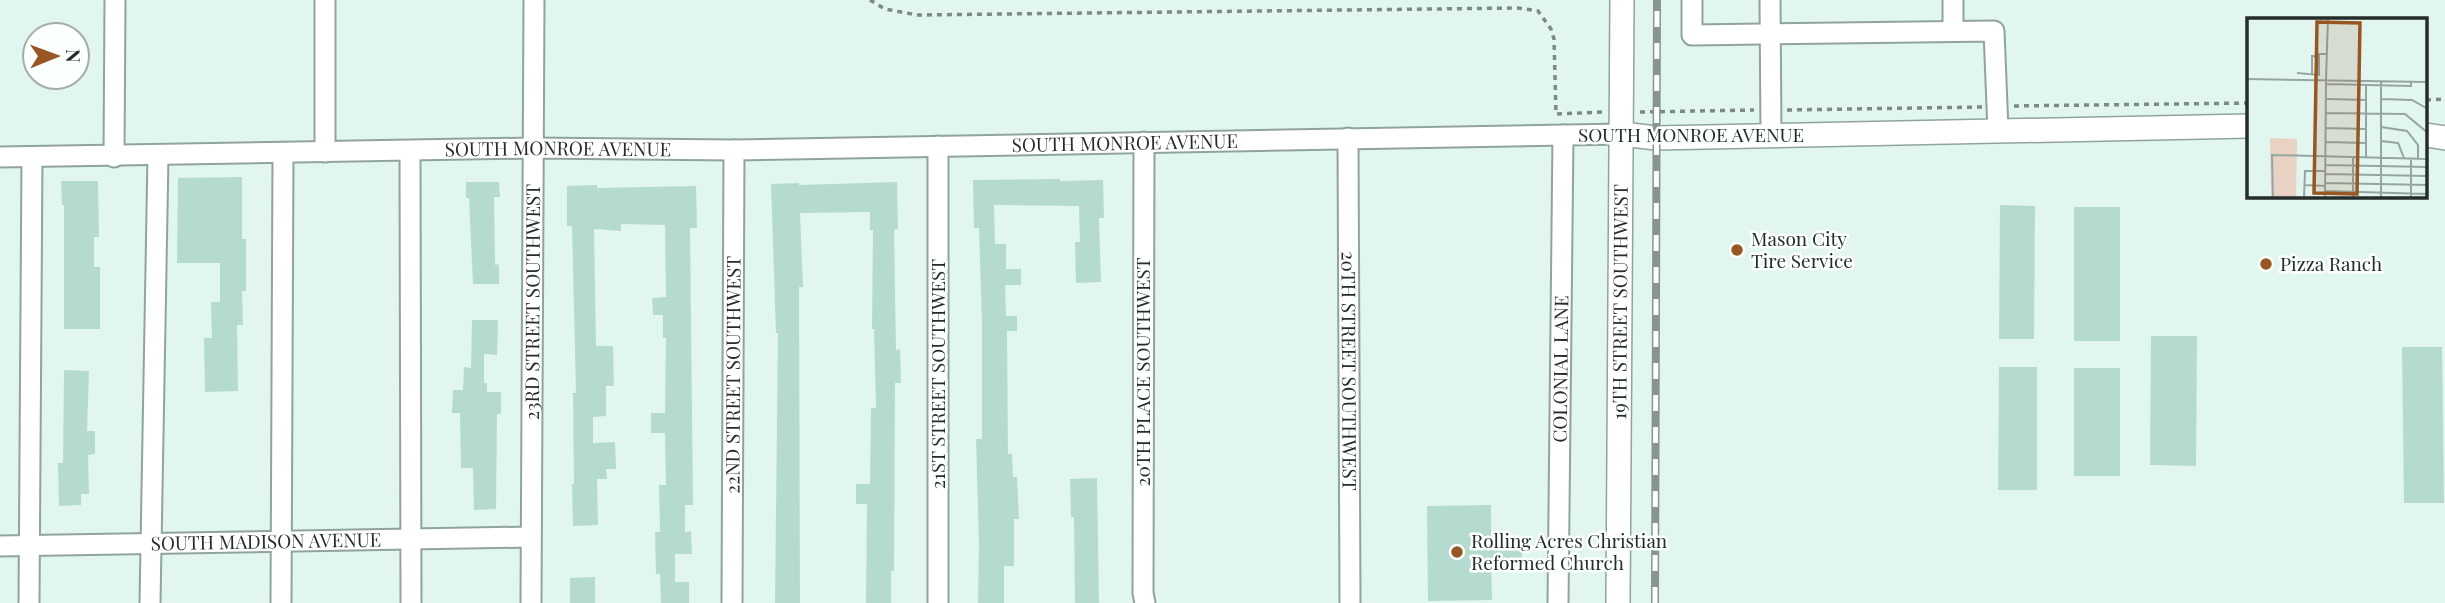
<svg xmlns="http://www.w3.org/2000/svg" width="2445" height="603" font-family="'Playfair Display',serif">
<style>
.building{fill:#b5dbd0}
.lines{fill:none;stroke-linecap:round;stroke-linejoin:round}
.minor-casing{stroke:#91a39e;stroke-width:23}
.major-casing{stroke:#91a39e;stroke-width:26}
.path{stroke:#7c8985;stroke-width:3.5;stroke-dasharray:5 5;stroke-linecap:butt}
.minor{stroke:#fff;stroke-width:19}
.major{stroke:#fff;stroke-width:23}
.rail-casing{stroke:#879490;stroke-width:8}
.rail{stroke:#fbfffe;stroke-width:5;stroke-dasharray:16;stroke-linecap:butt}
.poi-dot{fill:#985622;stroke:#fbfffe;stroke-width:2.5}
.labels{text-anchor:middle;stroke-width:5;stroke-linejoin:round;paint-order:stroke}
.street-label{font-size:19px;fill:#252c2a;stroke:#fbfffe}
.poi-label{font-size:19px;fill:#252c2a;stroke:#fbfffe;text-anchor:start}
.inset-road{fill:none;stroke:#96a5a1;stroke-width:2}
.view{fill:#985622;fill-opacity:0.15;stroke:#985622;stroke-width:3.5}
.inset-edge{fill:none;stroke:#252c2a;stroke-width:3.5}
</style>
<rect width="100%" height="100%" fill="#e2f6f0"/>
<g class="building">
<path d="M242 177V239H246V291H242L243 325H237L238 391 205 392 204 338H212L211 302H220V263H177L178 178Z"/>
<path d="M1060 179V181L1103 180 1104 218H1099L1101 282 1076 283 1075 242H1080L1079 206 994 205 995 244H1006V269H1021V285H1005L1006 316H1017V331H1007L1008 454H1012L1013 477H1017L1019 519H1014V566H1004V603H978L979 544 976 439H982V325L979 228H974L973 180Z"/>
<path d="M61 181H98L99 237H94V267H100V329H64V205H62Z"/>
<path d="M466 182H499L500 197H494L495 265 499 264V284H473L469 198H466Z"/>
<path d="M897 182 898 229 894 230 896 350 900 349 901 383H895L894 571H891V603H866L867 504H856V484H870L871 408H876L874 329H872L873 230H870V212L800 213 803 287H799L800 603H775L778 333H776L771 184 799 183V185Z"/>
<path d="M597 185V188L696 186 697 228H690L693 505H685V532L691 531 692 554H675V582H689V603H661L660 574H656L655 532H660L659 485H666L665 433H651V413H665L666 338H663V315H653L652 298 666 297 665 225 621 224V231L594 229 596 346H613L614 386H606V416L593 417V443L615 442 616 469H606L607 479H597L598 525 573 526 572 484H574L573 393H576L572 226H567V186Z"/>
<path d="M2000 205 2035 206 2034 339H1999Z"/>
<rect x="2074" y="207" width="46" height="134"/>
<path d="M472 320H498L497 355 484 354V383H487V392H501V414H497L496 509 474 510 473 468H461L460 413H452L453 390H463L464 367 471 368Z"/>
<path d="M2151 336H2197L2196 466 2150 465Z"/>
<path d="M2402 347H2442L2444 503H2404Z"/>
<path d="M1999 367H2037V490H1998Z"/>
<rect x="2074" y="368" width="46" height="108"/>
<path d="M64 370 89 371 87 431H95V454L88 455 89 494H81V505L59 506 58 463H63Z"/>
<path d="M1097 478 1099 603H1075L1074 517H1071L1070 479Z"/>
<path d="M1491 505V538H1522V560H1491L1492 600 1428 601 1427 506Z"/>
<path d="M595 577V603H570V578Z"/>
</g>
<g class="lines">
<g class="minor-casing">
<g id="minor">
<path d="M1692 0V35L1994 31 1998 131"/>
<path d="M1770 0 1771 136"/>
<path d="M1953 0V31"/>
<path id="s1" d="M1348 138 1350 603"/>
<path d="M1144 142 1143 593 1145 603"/>
<path d="M410 151 411 603"/>
<path d="M325 152V0"/>
<path id="s2" d="M0 157 532 148 734 150 1622 134"/>
<path d="M114 157 115 0"/>
<path id="s3" d="M0 546 531 537"/>
<path d="M29 603 32 157"/>
<path d="M150 603 158 156"/>
<path d="M281 603 283 153"/>
<path id="s4" d="M531 603 534 0"/>
<path id="s5" d="M732 603 734 150"/>
<path d="M938 603V146"/>
<path id="s6" d="M1558 603 1563 135"/>
</g>
</g>
<g class="major-casing">
<g id="major">
<path d="M1622 134 1656 138 2249 126"/>
<path d="M2426 135 2445 138"/>
<path id="s7" d="M1618 603 1622 0"/>
</g>
</g>
<g class="path">
<path d="M870 0 885 9 917 15 1518 8 1538 11 1551 29 1554 39 1556 114 1604 112"/>
<path d="M2426 100 2445 99"/>
<path d="M2014 106 2249 103"/>
<path d="M1787 110 1982 107"/>
<path d="M1640 112 1754 110"/>
</g>
<use href="#minor" class="minor"/>
<use href="#major" class="major"/>
<g class="rail-casing">
<path id="rail" d="M1655 603 1657 0"/>
</g>
<use href="#rail" class="rail"/>
</g>
<g class="poi-dot">
<circle cx="1737" cy="250" r="7"/>
<circle cx="2266" cy="264" r="7"/>
<circle cx="1457" cy="552" r="7"/>
</g>
<g class="labels">
<g class="street-label">
<text x="1691" y="142">SOUTH MONROE AVENUE</text>
<text dy="7" stroke="none"><textPath href="#s2" startOffset="1125">SOUTH MONROE AVENUE</textPath></text>
<text dy="7" stroke="none"><textPath href="#s2" startOffset="558">SOUTH MONROE AVENUE</textPath></text>
<text dy="7" stroke="none"><textPath href="#s4" startOffset="301">23RD STREET SOUTHWEST</textPath></text>
<text dy="7" stroke="none"><textPath href="#s7" startOffset="301">19TH STREET SOUTHWEST</textPath></text>
<text dy="7" stroke="none"><textPath href="#s6" startOffset="234">COLONIAL LANE</textPath></text>
<text dy="7" stroke="none"><textPath href="#s1" startOffset="233">20TH STREET SOUTHWEST</textPath></text>
<text transform="translate(1143 372) rotate(-90)" y="7">20TH PLACE SOUTHWEST</text>
<text transform="translate(938 374) rotate(-90)" y="7">21ST STREET SOUTHWEST</text>
<text dy="7" stroke="none"><textPath href="#s5" startOffset="228">22ND STREET SOUTHWEST</textPath></text>
<text dy="7" stroke="none"><textPath href="#s3" startOffset="266">SOUTH MADISON AVENUE</textPath></text>
</g>
<g class="poi-label">
<text x="1751" y="246">Mason City<tspan x="1751" dy="22">Tire Service</tspan></text>
<text x="2280" y="271">Pizza Ranch</text>
<text x="1471" y="548">Rolling Acres Christian<tspan x="1471" dy="22">Reformed Church</tspan></text>
</g>
</g>
<g transform="translate(2247 18)">
<rect width="180" height="180" fill="#e2f6f0"/>
<path d="M23 120 50 121 49 180H24Z" fill="#e9d2c3"/>
<path class="inset-road" d="M50 55 72 57V36H79M65 57V38L72 39M0 61 181 64M79 62 81 0M79 66 164 68V64M80 81 119 82M134 81 165 82 181 91M79 95 158 96 181 115M134 109 160 113 171 127V140M79 110 119 111M134 123 151 125 157 140M79 124 119 125M106 139V180M119 139V68M79 147 181 149M79 156 181 158M79 165 181 167M57 167 79 168M79 173 181 176M26 180 25 137 181 141M57 180 58 153H79M78 180 79 63M134 180V63M164 180V140"/>
<path class="view" d="M70 4 113 5 110 176 67 175Z"/>
<rect width="180" height="180" class="inset-edge"/>
</g>
<g transform="translate(56 56) rotate(89)"><circle r="33" fill="#fbfffe" stroke="#a5aba9" stroke-width="2"/>
<path d="M0-5L12 26L0 18L-12 26Z" fill="#985622"/>
<text y="-10" font-size="19" font-weight="bold" text-anchor="middle" fill="#252c2a">N</text>
</g>
</svg>
